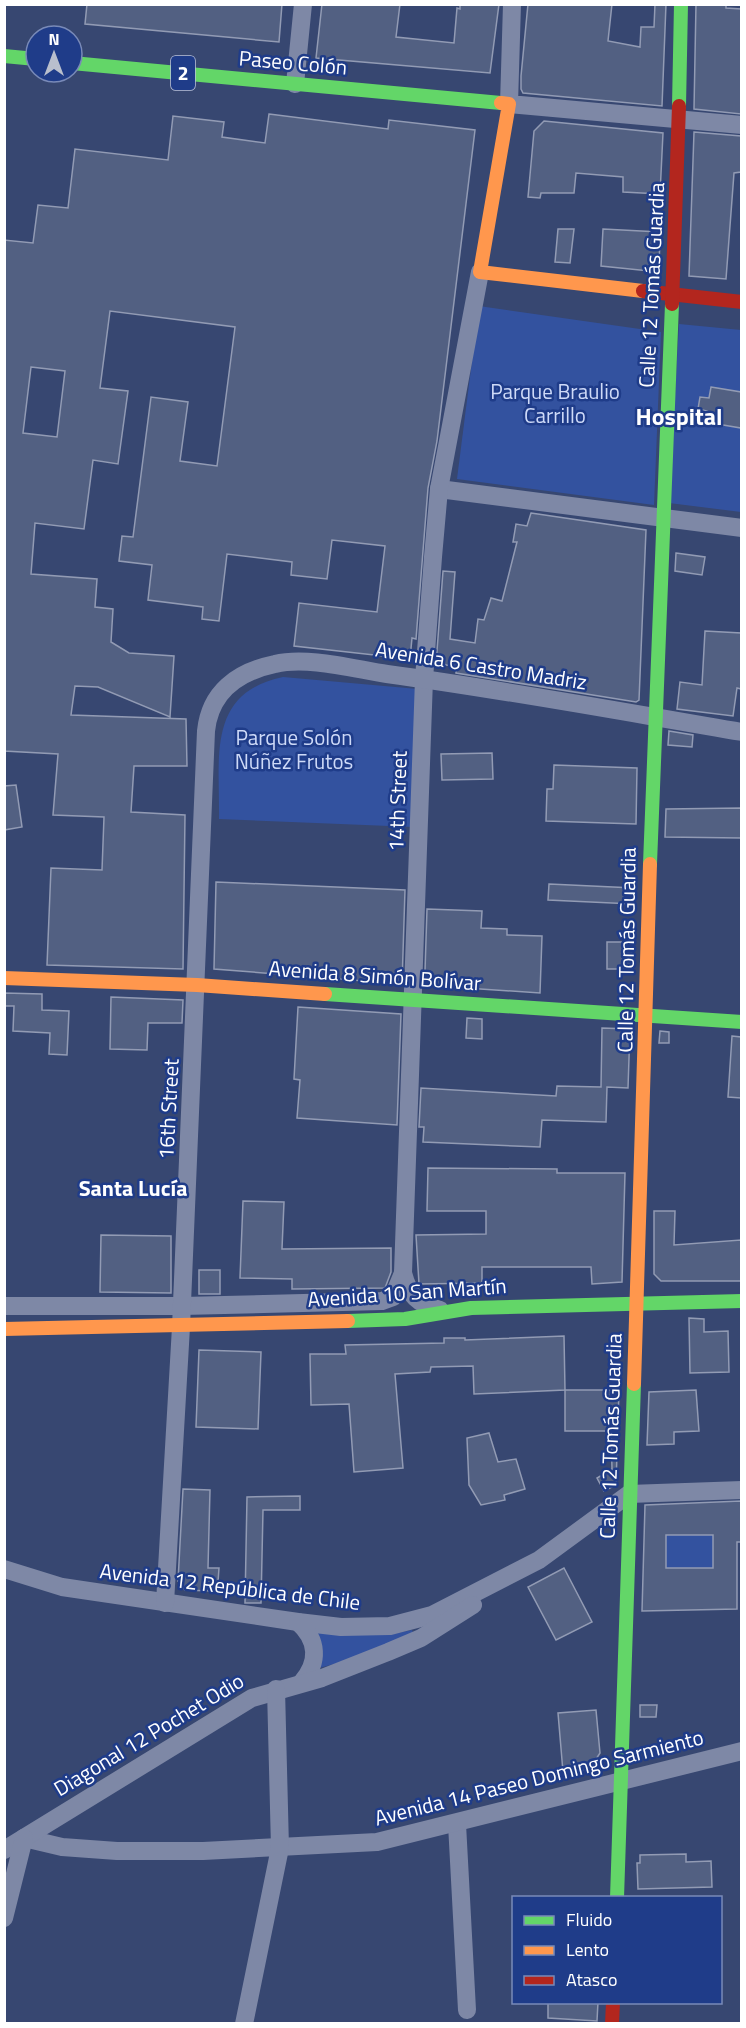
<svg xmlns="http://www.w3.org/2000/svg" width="746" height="2028" font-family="'Titillium Web',sans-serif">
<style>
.green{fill:#33529f}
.building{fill:#526082;stroke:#929bb4;stroke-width:1.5;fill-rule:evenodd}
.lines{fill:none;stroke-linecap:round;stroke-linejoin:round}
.street{stroke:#7e88a6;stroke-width:18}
.fast{stroke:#63d668;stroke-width:14}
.slow{stroke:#ff974d;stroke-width:14}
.jam{stroke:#b3261e;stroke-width:14}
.labels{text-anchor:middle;stroke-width:5;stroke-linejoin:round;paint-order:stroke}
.shield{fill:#1f3c89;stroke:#bcc4dc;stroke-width:1.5}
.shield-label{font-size:20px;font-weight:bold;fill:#fff}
.street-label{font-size:21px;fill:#fff;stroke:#1f3c89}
.park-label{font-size:21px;fill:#cedaf8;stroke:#1f3c89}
.neighbourhood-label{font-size:22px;font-weight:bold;fill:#fff;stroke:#1f3c89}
.quarter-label{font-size:24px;font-weight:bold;fill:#fff;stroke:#1f3c89}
</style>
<rect width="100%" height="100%" fill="#374771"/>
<g class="green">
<path d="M479 306 661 332 654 505 457 479Z"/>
<path d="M679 324 741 330V392L711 387 709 398 700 397 698 409 707 411 705 422 741 428V512L669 503Z"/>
<path d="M283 677 418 689 414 827 219 819C220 758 206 693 283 677Z"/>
<rect x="666" y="1535" width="47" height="33"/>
<path d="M312 1629 388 1635 412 1630 413 1633 361 1657 319 1668Z"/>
</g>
<g class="building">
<path d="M87 4H282L279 42 85 24Z"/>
<path d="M322 4H400L396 37 454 43 457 8 460 9V4H499L490 73 316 58Z"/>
<path d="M528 4H612L608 41 640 47 641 27H654L655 4H666L662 106 523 93 521 89V76Z"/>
<path d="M696 4H726V8L741 9V114L694 109Z"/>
<path d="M269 114 388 129 389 120 475 130 437 441 428 488 416 639 412 638 410 659 294 646 299 603 377 612 385 546 332 540 327 579 291 575 292 562 227 554 219 621 202 619 203 607 148 600 152 565 119 561 122 536 133 537 151 397 188 402 180 461 217 466 235 327 110 311 100 388 128 391 118 464 93 460 84 529 35 523 31 574 97 579 95 607 113 609 111 642 129 653 174 656 170 717 98 687 75 686 71 715 186 719 187 766H134L131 812 185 815 183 969 47 965 51 868 102 870 104 817 53 815 58 754 4 751V240L33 243 38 205 68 208 75 149 168 160 173 116 224 122 222 137 265 143ZM31 367 65 371 57 437 23 433Z"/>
<path d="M544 121 663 133 660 194 623 192V177L576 173 574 193H541L540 198 528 197 534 131Z"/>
<path d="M694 132 741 136V172L734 173 726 279 689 276Z"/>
<path d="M558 229H574L570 263 555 262Z"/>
<path d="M603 229 660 232 659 272 601 266Z"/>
<path d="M711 387 741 392V428L705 422 707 411 698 409 700 397 709 398Z"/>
<path d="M531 513 646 530 639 700 636 702 456 673V666L436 664 443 571 455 572 450 639 475 643 478 619 484 620 491 598 502 601 517 542H513L516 524 527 526Z"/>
<path d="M676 553 705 557 702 575 675 571Z"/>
<path d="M705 631 741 633V689L737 688 733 716 677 709 680 682 702 685Z"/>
<path d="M669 731 693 735 692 747 668 745Z"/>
<path d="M492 753 493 779 442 780 441 754Z"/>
<path d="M554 765 637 768 636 824 546 821 547 789H553Z"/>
<path d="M16 785 22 827 4 830V786Z"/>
<path d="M741 808V838L665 837 666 809Z"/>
<path d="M216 882 405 890 402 984 214 969Z"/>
<path d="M549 884 634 888 633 904 548 900Z"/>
<path d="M427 909 482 911 481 928 507 929V935L542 936 540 993 436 986 425 971Z"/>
<path d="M607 942H632L631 969H607Z"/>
<path d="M4 993 42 994V1010L69 1011 67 1055 49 1054 50 1033 13 1031 14 1006H4Z"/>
<path d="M111 997 183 1000 182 1023H148L147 1050 110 1049Z"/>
<path d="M298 1007 401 1014 397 1125 297 1118 300 1080 294 1079Z"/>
<path d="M467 1018 482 1019V1039L466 1038Z"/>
<path d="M602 1028 630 1029 628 1088 607 1087 606 1122 542 1120 540 1147 423 1142 424 1127H419L421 1088 556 1096 557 1086 601 1087Z"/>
<path d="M660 1031 669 1032V1043H659Z"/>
<path d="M732 1036 741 1037V1098L728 1097Z"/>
<path d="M428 1168 557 1169V1173H625L622 1282 592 1284 591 1267H482V1283L419 1284 416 1235 486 1234V1211H427Z"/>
<path d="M243 1201 284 1202 282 1249 391 1248V1272L385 1288 292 1289V1279L240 1278Z"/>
<path d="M654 1211H675L674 1245 741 1240V1281H661L654 1274Z"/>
<path d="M101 1235 171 1236V1293L100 1292Z"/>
<rect x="199" y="1270" width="21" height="24"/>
<path d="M689 1318 704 1319V1332L728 1331 729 1372 690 1373Z"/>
<path d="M564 1336 565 1390 474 1394 473 1366 431 1367 430 1372 395 1374 403 1468 354 1472 349 1404 311 1405 310 1354H346L345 1345 444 1343V1338H465V1340Z"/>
<path d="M199 1350 261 1352 258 1429 196 1427Z"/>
<path d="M565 1390H619L616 1485 604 1491 597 1478 612 1469 611 1431H565Z"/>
<path d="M696 1390 699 1431 674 1432V1444L647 1445 649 1392Z"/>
<path d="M489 1433 498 1462 516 1459 525 1489 504 1495 505 1500 481 1505 469 1485 467 1438Z"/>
<path d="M183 1489 210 1490 208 1568H219L218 1582H211L210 1591 185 1590 178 1581Z"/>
<path d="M300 1496V1510H263L261 1603H245L247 1497Z"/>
<path d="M741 1501V1542H737V1609L642 1611 645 1505ZM666 1535H713V1568H666Z"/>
<path d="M564 1568 592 1622 556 1640 528 1587Z"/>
<path d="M640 1705H657L656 1717H640Z"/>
<path d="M596 1710 600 1753 589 1770 563 1772 558 1713Z"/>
<path d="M686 1854V1862L711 1861 712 1887 638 1889 637 1863H640V1855Z"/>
<path d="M548 2002H598L597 2021 548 2018Z"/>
</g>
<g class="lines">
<g class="street">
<path d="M512 4 509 104 742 125"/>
<path d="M295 84 303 4"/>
<path d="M439 489 742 528"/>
<path d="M4 1306H182L382 1301 393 1297 403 1273"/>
<path d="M440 1310C418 1304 409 1296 403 1273L424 679 433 557 439 489 480 272"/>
<path d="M4 1569 62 1587 298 1622 341 1627 390 1626 432 1615 539 1560 629 1494 742 1490"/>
<path d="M165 1603 181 1327 206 731C210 692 237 672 275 664 307 656 354 669 387 674 506 690 624 712 742 732"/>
<path d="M298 1622C318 1640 319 1662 302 1682"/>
<path d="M457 1824 467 2010"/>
<path d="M24 1838 62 1847 117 1851H203L377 1842 742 1751"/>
<path d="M4 1850 252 1698 322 1678 388 1652 421 1638 473 1605"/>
<path d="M4 1918 24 1838"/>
<path d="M244 2024 280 1848 276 1689"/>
</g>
<g class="fast">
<path d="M4 56 36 59"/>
<path d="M72 63 501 103"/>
<path d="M679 106 681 4"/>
<path d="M650 864 672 304"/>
<path d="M325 994 742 1022"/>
<path d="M348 1321 405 1319 471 1308 742 1301"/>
<path d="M617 1898 634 1384"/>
</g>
<g class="slow">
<path d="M501 103 509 104 480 272 643 291"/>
<path d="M4 978 197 985 325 994"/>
<path d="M4 1329 348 1321"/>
<path d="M634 1384 650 864"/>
</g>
<g class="jam">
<path d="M643 291 742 302"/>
<path d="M672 304 679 106"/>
<path d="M612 2024 613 2002"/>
</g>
</g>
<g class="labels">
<rect class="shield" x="171" y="56" width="24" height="34" rx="4.5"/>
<g class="shield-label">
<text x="183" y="80">2</text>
</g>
<g class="street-label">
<text transform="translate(293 63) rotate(5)" y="7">Paseo Colón</text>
<text transform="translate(652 285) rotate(-87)" y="7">Calle 12 Tomás Guardia</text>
<text transform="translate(481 666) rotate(9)" y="7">Avenida 6 Castro Madriz</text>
<text transform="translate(398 801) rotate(-88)" y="7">14th Street</text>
<text transform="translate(627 950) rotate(-89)" y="7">Calle 12 Tomás Guardia</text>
<text transform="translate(375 976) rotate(4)" y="7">Avenida 8 Simón Bolívar</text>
<text transform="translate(169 1109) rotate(-87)" y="7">16th Street</text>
<text transform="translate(407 1293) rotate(-4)" y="7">Avenida 10 San Martín</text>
<text transform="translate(611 1436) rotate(-88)" y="7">Calle 12 Tomás Guardia</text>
<text transform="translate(230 1587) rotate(7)" y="7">Avenida 12 República de Chile</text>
<text transform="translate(149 1735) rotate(-31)" y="7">Diagonal 12 Pochet Odio</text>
<text transform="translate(539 1778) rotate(-14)" y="7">Avenida 14 Paseo Domingo Sarmiento</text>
</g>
<g class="park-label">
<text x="555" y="399">Parque Braulio<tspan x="555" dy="24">Carrillo</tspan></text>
<text x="294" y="745">Parque Solón<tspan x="294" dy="24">Núñez Frutos</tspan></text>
</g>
<g class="neighbourhood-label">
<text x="133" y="1196">Santa Lucía</text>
</g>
<g class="quarter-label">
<text x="679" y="425">Hospital</text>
</g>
</g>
<rect width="746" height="2028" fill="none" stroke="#ffffff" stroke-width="12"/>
<rect x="512" y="1896" width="210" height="108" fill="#1f3c89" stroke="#798ab8" stroke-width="1.5"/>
<rect x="524" y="1916" width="30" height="9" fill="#63d668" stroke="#798ab8" stroke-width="1.5"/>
<text x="566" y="1926" font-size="18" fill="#ffffff">Fluido</text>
<rect x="524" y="1946" width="30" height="9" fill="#ff974d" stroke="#798ab8" stroke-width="1.5"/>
<text x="566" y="1956" font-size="18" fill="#ffffff">Lento</text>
<rect x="524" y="1976" width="30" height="9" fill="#b3261e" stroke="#798ab8" stroke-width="1.5"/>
<text x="566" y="1986" font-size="18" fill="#ffffff">Atasco</text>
<g transform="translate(54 54)"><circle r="28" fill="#1f3c89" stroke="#798ab8" stroke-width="1.5"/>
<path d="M0-4.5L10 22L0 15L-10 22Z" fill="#b9bfcd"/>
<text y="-9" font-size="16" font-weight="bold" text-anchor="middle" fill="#ffffff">N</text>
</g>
</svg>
